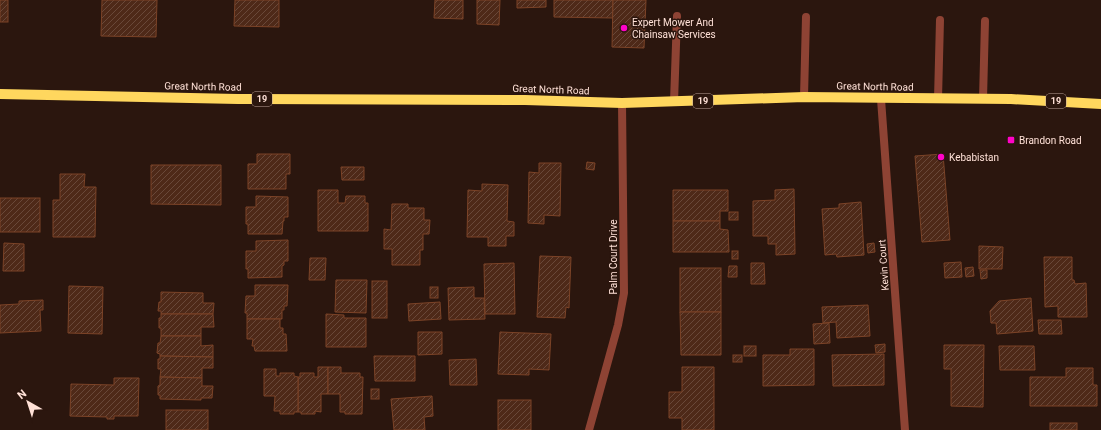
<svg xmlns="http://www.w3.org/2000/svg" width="1101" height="430" font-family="Roboto,sans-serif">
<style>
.building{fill:url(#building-hatch);stroke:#7c4327}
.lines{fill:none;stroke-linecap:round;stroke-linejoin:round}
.service{stroke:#8e4334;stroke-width:8}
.minor{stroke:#8e4334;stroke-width:8}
.primary{stroke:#ffd75e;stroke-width:10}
.poi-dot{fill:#ff03c7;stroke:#2b160e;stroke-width:1.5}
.labels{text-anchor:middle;stroke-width:3;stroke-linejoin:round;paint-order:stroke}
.shield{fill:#2b160e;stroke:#bfa49b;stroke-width:1}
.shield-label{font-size:9px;font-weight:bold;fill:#ffe1d7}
.poi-label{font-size:10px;fill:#ffe1d7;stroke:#2b160e;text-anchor:start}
.street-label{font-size:10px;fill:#ffe1d7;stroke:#2b160e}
</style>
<defs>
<pattern id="building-hatch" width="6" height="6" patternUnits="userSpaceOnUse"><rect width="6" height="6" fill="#4e2918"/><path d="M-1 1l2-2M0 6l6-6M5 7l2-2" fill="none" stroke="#694839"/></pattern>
</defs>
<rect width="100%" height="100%" fill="#2b160e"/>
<g class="building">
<rect x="0" y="0" width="8" height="22"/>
<path d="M102 0H157L156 37 101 36Z"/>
<path d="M235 0H279V27L234 26Z"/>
<path d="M435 0H463V19L434 18Z"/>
<path d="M477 0H500L499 25 477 24Z"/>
<path d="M517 0H546V7L517 8Z"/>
<path d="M554 0H613V18L554 17Z"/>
<path d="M613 0H646L644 48 612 47Z"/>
<path d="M257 154H290V174H286V189H248V164H257Z"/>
<path d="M943 154 950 240 922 242 915 156Z"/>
<path d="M587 162 595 163 594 170 586 169Z"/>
<path d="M539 163H561L560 216 544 215V224L528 223 529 172 539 173Z"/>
<path d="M151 165H221V205L151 204Z"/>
<path d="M341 167H364V180H342Z"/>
<path d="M60 174H85L84 187H96L95 237H53V200H60Z"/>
<path d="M482 184 508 185 507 221 514 222V236H506V246H488V237H467L468 190 482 191Z"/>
<path d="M794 189 795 254 776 255V244H768V236H753V201L775 200V190Z"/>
<path d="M318 190H338V203H345L346 196H365V203H368V231H318Z"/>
<path d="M673 190H728V211H720V221H673Z"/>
<path d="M256 196 288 197V217H284V221H283L282 234H248V224H246V207H256Z"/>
<rect x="0" y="198" width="40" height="34"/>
<path d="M861 202 864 255 837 257 836 254 825 255 822 209 839 208V204Z"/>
<path d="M392 204H408V208H424V220H430L429 234H423V250H420V265H392V249H384V229L391 230Z"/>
<rect x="729" y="212" width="9" height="8"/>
<path d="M673 221H720V229L728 230 729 252H673Z"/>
<path d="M288 240V261H284V265L282 266V277L248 278V269H246V251H256V241Z"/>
<path d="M4 243 24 244V271H3Z"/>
<path d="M874 243 875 252 868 253 867 244Z"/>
<path d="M979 246 1003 247 1002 269H979Z"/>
<rect x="732" y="251" width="6" height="8"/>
<path d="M540 256 571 257 569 308 566 307 565 318 537 317Z"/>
<path d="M1044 257H1072V280H1074L1075 284 1086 283 1087 317H1058V306L1045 307Z"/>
<path d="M310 258H326L325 280H309Z"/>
<path d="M961 262 962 277 945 278 944 263Z"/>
<path d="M514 263 515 314H485L484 264Z"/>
<path d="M751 263H764L765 284H751Z"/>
<path d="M729 266H737V277H728Z"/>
<path d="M973 267 974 276 966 277 965 268Z"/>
<rect x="680" y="268" width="41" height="44"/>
<path d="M980 270H987V278L981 279Z"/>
<path d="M336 280H367L366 313 335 312Z"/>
<rect x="372" y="281" width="15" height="37"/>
<path d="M255 285H288L287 306H284V310H282V319H247V313H245L246 296H255Z"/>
<path d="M69 286 103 287 102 334 68 333Z"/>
<rect x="430" y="287" width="8" height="11"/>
<path d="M474 287V298H484L485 319 449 320 448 288Z"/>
<path d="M161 292 203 293V303H214L213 314H161V311H158L159 302H161Z"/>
<path d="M1031 298 1033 331 997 334 996 323H991L990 311 999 301Z"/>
<path d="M43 300V310H40L41 331 0 333V305L19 304V301Z"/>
<path d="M440 302 441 319 409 321 408 304Z"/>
<path d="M868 305 870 336 837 338 836 322 823 323 822 307Z"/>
<path d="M680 312H721V355H681Z"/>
<path d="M161 314H213L214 327H201V336H161V328H159V318H161Z"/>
<path d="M326 314 344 315V318H366V347H326Z"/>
<path d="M247 319H280V328H283V334H286L287 351H255L254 346H252L253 339H247Z"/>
<path d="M1038 320H1061L1062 334H1039Z"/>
<path d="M829 323 830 343 814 344 813 324Z"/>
<path d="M418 332H442V354L418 355Z"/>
<path d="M500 332 551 334 549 370 529 369V375L498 374Z"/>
<path d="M161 336H201V346L213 345V357L160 356V354L157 353 158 343H160Z"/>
<path d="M885 344V352L876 353 875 345Z"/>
<path d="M944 345H984L983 407 951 406V369H944Z"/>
<rect x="744" y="346" width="12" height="10"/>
<path d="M999 346H1034L1035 370H1000Z"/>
<path d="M790 349H814V385L763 386V355H790Z"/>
<path d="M884 354V385L833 386 832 355Z"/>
<rect x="733" y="355" width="9" height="7"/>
<path d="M160 356 213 357V368H202V378L160 377 161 369H158V359H160Z"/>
<path d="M374 356H415V381H375Z"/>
<path d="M476 359 477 385H450L449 360Z"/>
<path d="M318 367H328V394H321V412L315 411V414H301V412H298V377H300V373H314V377H318Z"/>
<path d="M328 367H341V373H360V377H363L362 414H345V412H340V394H328Z"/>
<path d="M682 367H714V430H682V418H669V392H682Z"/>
<path d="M1066 368H1093V385H1097V406H1030V377H1066Z"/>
<path d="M264 369H276V376H280V373H294V376L298 377V412H294V414H280V411H274L275 396H264Z"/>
<path d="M160 377 202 378V386H213L212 398H201V400L160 399V395H158V386L160 385Z"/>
<path d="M114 378H139L138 416H114V419H107V417L70 416 71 384 114 385Z"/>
<rect x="371" y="389" width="8" height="10"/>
<path d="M432 396 433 416 424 417 425 430H394L391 399Z"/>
<rect x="498" y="400" width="33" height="30"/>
<rect x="166" y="410" width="42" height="20"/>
<rect x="1050" y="423" width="27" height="7"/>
</g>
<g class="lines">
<g class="service">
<path d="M804 97 806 17"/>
<path d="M938 99 940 20"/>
<path d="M983 99 985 21"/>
<path d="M674 102 677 16"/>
</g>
<g class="minor">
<path d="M881 99 905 430"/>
<path d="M589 430 618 325 624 293 622 103"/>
</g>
<path class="primary" d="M0 94 238 99 525 100 622 103 804 97 1011 99 1101 104"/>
</g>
<g class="poi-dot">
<circle cx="624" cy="28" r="4"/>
<rect x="1007" y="136" width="8" height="8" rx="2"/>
<circle cx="941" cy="157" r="4"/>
</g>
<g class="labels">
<g class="shield">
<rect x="252" y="92" width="20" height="14" rx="3"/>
<rect x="693" y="94" width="20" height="14" rx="3"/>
<rect x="1046" y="94" width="20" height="14" rx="3"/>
</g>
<g class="shield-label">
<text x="262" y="102">19</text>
<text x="703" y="104">19</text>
<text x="1056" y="104">19</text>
</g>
<g class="poi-label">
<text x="632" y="26">Expert Mower And<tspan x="632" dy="12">Chainsaw Services</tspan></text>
<text x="1019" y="144">Brandon Road</text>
<text x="949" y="161">Kebabistan</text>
</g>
<g class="street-label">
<text transform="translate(203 86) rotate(1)" y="4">Great North Road</text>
<text transform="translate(875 86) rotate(1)" y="4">Great North Road</text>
<text transform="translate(551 89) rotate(2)" y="4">Great North Road</text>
<text transform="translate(613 257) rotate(-90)" y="4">Palm Court Drive</text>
<text transform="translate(883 265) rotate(-94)" y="4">Kevin Court</text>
</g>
</g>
<g transform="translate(28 402) rotate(321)" stroke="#2b160e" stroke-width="3" paint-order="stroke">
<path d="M0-3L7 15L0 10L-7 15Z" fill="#ffe1d7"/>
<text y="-6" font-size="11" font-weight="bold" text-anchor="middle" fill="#ffe1d7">N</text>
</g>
</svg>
